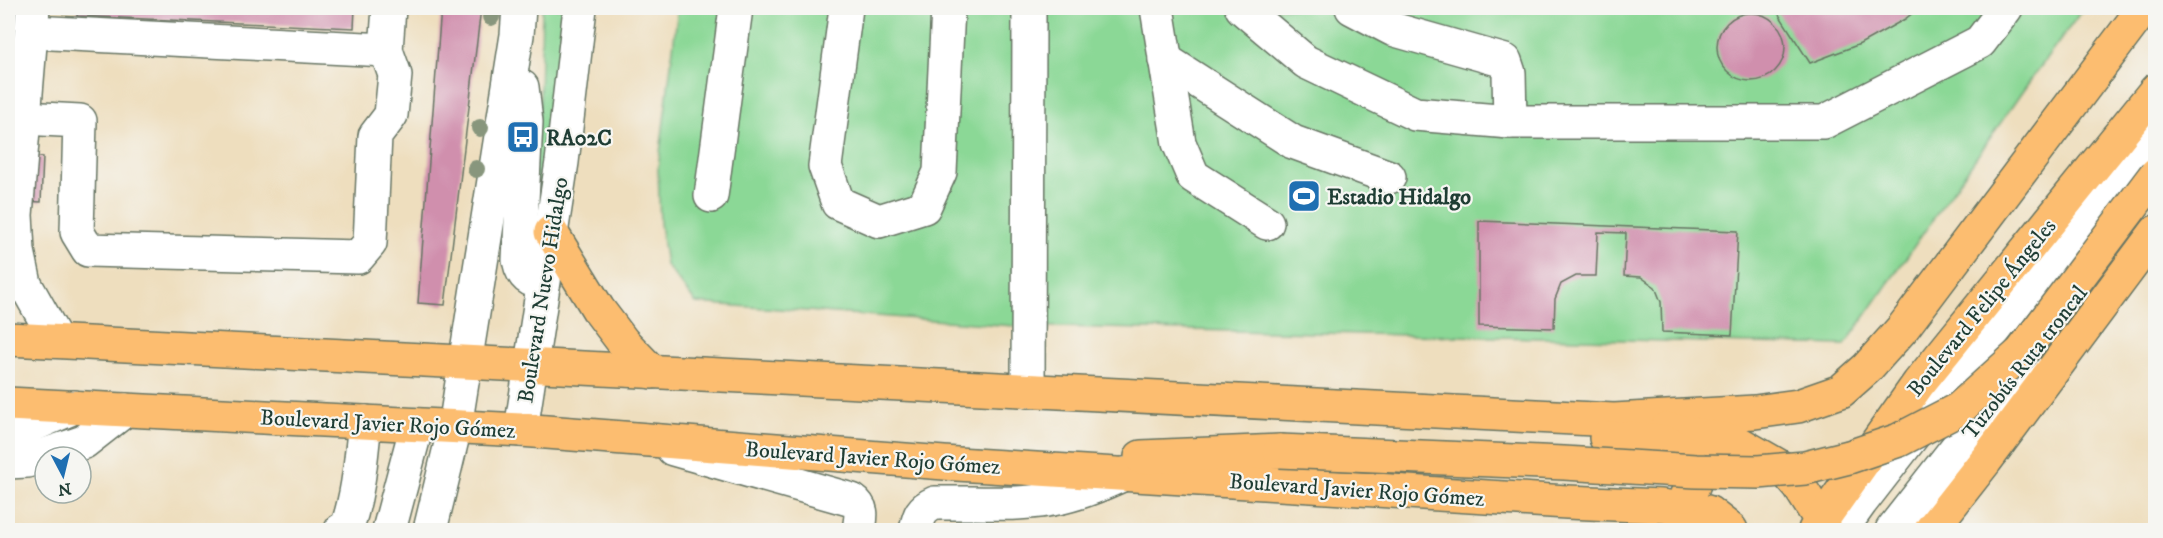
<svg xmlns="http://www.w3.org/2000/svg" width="2163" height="538" font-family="'IM FELL DW Pica',serif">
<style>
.green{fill:#8bd896;stroke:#558a65;stroke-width:1.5}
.building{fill:#d08fad}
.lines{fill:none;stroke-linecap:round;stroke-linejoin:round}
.minor-casing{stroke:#677564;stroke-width:36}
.major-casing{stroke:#677564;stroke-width:36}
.minor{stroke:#fff;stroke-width:33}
.major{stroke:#fcbd6f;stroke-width:33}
.major-bridge-casing{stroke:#677564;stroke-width:36;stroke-linecap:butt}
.major-bridge{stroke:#fcbd6f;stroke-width:33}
.tree{fill:#88967d}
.labels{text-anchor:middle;stroke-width:4.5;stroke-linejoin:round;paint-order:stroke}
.poi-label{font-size:22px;font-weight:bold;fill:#1f3d34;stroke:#f6f6f2;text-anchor:start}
.street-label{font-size:22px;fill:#1f3d34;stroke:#f6f6f2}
</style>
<rect width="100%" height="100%" fill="#f6f6f2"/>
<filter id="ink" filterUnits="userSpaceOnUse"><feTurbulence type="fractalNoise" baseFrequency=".0167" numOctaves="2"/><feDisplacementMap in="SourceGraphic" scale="12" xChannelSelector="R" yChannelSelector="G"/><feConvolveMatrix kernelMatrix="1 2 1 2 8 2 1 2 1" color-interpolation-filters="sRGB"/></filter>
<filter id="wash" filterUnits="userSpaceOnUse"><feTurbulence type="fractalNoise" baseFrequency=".008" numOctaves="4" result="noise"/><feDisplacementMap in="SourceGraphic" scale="24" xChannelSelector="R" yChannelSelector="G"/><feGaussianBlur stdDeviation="1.35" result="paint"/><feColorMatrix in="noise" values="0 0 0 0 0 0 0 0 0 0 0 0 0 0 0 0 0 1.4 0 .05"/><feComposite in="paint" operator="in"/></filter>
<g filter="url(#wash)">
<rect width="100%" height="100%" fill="#eedebe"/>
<g class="green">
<path d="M542 8H565L539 250 526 248 540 100Z"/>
<path d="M678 8H2084L2027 85 1845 345 1015 326 696 303 666 265 660 223 658 169Z"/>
</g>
<g id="blocks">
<g class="building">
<path d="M8 8H11L9 42H8Z"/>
<path d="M78 8H355L354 28 77 16Z"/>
<path d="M441 8H481L445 305 418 303Z"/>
<path d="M1785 8H1919L1905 19 1860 44 1810 63 1778 13Z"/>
<circle cx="1751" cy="47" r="34"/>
<path d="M8 155 43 157 41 202 8 200Z"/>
<path d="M1479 221 1738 231 1732 335 1662 332 1661 302 1655 287 1641 277 1624 276 1626 233 1598 232 1596 276H1576L1561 284 1555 299 1554 328 1479 326Z"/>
</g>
</g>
</g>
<g filter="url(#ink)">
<use href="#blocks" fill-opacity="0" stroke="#677564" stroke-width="1.5"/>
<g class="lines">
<g class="minor-casing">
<g id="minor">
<path d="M33 8 16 215 18 251 25 284 57 341"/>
<path d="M846 8 825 166 838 203 879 221 924 207 940 172 948 8"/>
<path d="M1157 8 1179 143 1193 176 1267 223"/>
<path d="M1242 8 1306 62 1415 114 1510 122H1824L1980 42 2006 8"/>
<path d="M1352 8 1392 29 1505 61 1509 73 1510 122"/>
<path d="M32 32 386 50 389 8"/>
<path d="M1165 60 1293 142 1389 177"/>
<path d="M522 87 526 122 519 260C522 275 528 282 544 282"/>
<path d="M23 118 80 121 77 232 88 250 358 257 370 243 375 136 391 115 395 75 386 50"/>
<path d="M711 196 736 8"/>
<path d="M1028 391 1029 8"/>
<path d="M521 430 562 162 580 8"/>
<path d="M8 433H14L74 407"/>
<path d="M673 449 852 500C864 508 861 517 859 530"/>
<path d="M8 462 27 461 84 442 125 410"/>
<path d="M341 530 347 527C359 493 361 457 365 422"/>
<path d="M389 530 417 425"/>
<path d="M430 530 455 427 517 35 519 8"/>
<path d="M916 530C919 515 921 509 935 503 977 502 1021 507 1062 497 1084 492 1104 483 1124 474"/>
<path d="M1841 530 1861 502 2156 123"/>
<path d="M1892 530 2024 362"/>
</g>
</g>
<g class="major-casing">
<g id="major">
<path d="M551 232 598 309 623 342 652 372"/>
<path d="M8 339 1614 420 1755 412 1798 406 1841 391 1867 368 1902 329 2144 8"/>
<path d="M8 404 521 430 957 464 1567 502 1662 506 1708 512 1731 530"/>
<path d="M1666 429 1737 442 1784 469 1799 486 1822 522 1825 530"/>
<path d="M1606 438C1635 439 1684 434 1693 468 1696 478 1695 487 1687 494"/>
<path d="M1141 457 1280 451"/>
<path d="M1815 530 1919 383 2156 90"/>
<path d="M1931 530 1986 460 2156 232"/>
</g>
</g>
<use href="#minor" class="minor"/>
<use href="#major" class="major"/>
<g class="major-bridge-casing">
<path id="major-bridge" d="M1280 451 1564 463 1696 471 1758 472 1805 468 1849 457 1899 440 1959 409 2022 352 2156 174"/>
</g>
<use href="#major-bridge" class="major-bridge"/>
</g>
<g class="tree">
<circle cx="491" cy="17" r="9"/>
<circle cx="480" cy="128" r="9"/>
<circle cx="476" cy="169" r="9"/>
</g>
</g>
<defs>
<g id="bus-square" transform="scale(1.725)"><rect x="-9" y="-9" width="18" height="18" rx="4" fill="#1f6fb2" stroke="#f6f6f2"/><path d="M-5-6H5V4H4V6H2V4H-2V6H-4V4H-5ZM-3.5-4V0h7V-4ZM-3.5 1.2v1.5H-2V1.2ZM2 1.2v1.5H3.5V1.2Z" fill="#fff"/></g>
<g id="stadium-square" transform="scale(1.725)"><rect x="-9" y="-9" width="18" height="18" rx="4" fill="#1f6fb2" stroke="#f6f6f2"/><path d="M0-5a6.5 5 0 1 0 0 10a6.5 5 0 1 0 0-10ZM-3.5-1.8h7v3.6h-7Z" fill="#fff"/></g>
</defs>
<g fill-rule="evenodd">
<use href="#bus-square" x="523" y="137"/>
<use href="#stadium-square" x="1304" y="196"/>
</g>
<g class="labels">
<g class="poi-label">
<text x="546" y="145">RA02C</text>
<text x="1327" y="204">Estadio Hidalgo</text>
</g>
<g class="street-label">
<text transform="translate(542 290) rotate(-81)" y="8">Boulevard Nuevo Hidalgo</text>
<text transform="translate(1981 307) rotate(-51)" y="8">Boulevard Felipe Ángeles</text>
<text transform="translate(2024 362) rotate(-52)" y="8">Tuzobús Ruta troncal</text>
<text transform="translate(388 423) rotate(3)" y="8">Boulevard Javier Rojo Gómez</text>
<text transform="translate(873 457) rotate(4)" y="8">Boulevard Javier Rojo Gómez</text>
<text transform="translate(1357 489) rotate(4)" y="8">Boulevard Javier Rojo Gómez</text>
</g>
</g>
<rect width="2163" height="538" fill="none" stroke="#f6f6f2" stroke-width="30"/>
<g transform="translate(63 475) rotate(173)"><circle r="28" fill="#f6f6f2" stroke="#a0aca6" stroke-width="1.5"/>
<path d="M0-4.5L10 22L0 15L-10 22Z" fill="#1f6fb2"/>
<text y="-9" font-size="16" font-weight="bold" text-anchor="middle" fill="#1f3d34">N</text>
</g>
</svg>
